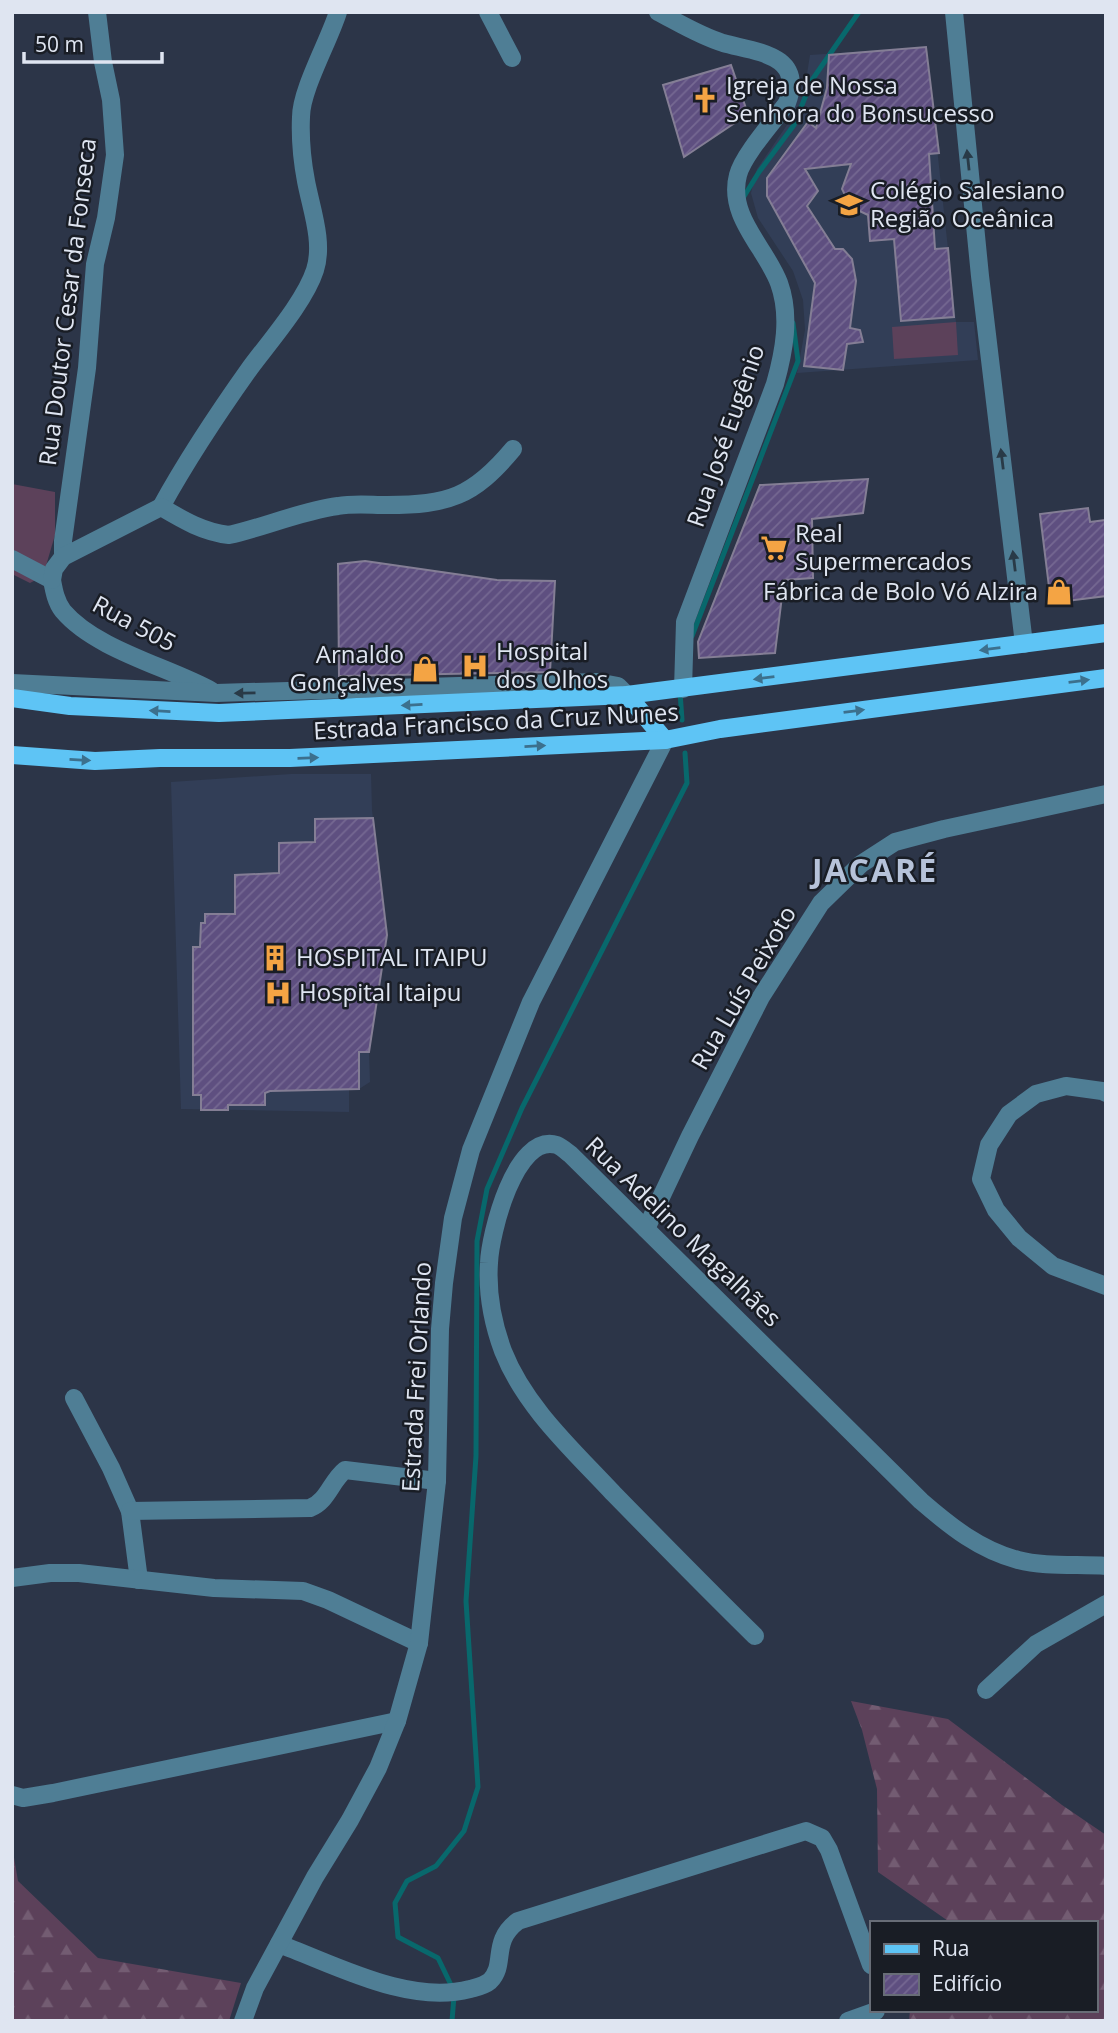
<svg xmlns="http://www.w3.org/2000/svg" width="1118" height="2033" font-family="'Open Sans',sans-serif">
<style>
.built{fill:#323e57}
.forest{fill:url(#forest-firs)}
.park{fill:#5c415a}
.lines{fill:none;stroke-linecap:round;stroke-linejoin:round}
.stream{stroke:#08686c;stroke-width:5}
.building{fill:url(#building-hatch);stroke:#847e95;stroke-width:2}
.minor{stroke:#4f7e95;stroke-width:18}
.major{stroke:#5ec4f5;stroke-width:18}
.oneway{fill:#293a47}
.oneway2{fill:#3c708d}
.labels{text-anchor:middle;stroke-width:5;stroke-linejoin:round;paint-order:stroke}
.poi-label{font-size:24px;fill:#dfe5f1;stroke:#191d25;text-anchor:start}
.street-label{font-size:24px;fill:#dfe5f1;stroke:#191d25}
.district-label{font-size:32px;font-weight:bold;letter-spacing:2px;fill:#b6c2d9;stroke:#191d25}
</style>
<defs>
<pattern id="forest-firs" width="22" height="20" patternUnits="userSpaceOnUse" patternTransform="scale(1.75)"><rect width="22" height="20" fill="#5c415a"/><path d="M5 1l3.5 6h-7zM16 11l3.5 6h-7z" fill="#735c72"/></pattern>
<pattern id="building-hatch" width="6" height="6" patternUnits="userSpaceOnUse" patternTransform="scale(1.75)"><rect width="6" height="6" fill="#5e4f80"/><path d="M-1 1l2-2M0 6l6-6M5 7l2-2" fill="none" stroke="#756892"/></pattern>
</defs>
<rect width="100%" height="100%" fill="#2c3548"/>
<g class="built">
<path d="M926 47 956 322H974L978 360 797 373 805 330 803 300 793 271 758 218 751 193 757 169 787 125 807 74 810 55Z"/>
<path d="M291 774H371L372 810 387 935 369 1052 370 1082 359 1089H349V1112L181 1109 171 782Z"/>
</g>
<g class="forest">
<path d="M851 1701 948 1719 1062 1805 1106 1835V2021H909L910 2010H1095V1923H951L878 1872 877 1789 862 1730Z"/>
<path d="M12 1846 18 1881 98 1958 241 1983 229 2021H12Z"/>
</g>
<g class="park">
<path d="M956 322 958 355 894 359 892 327Z"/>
<path d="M12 484 55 492V535L43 576 30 583 12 574Z"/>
</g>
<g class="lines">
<g class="stream">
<path d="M743 198 759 172 794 125 812 80 859 12"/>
<path d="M692 636 798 361 793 323"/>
<path d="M680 692 682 720"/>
<path d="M452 1987 438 1958 398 1937 395 1903 407 1881 436 1866 464 1831 478 1787 466 1601 476 1456 477 1241 487 1189 522 1108 687 783 685 753"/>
<path d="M452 2021 454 1996"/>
</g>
</g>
<g class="building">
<path d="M926 47 939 153 929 154 935 249 948 248 954 317 901 321 894 239 870 241 868 215 851 207 842 189 851 164 805 169 818 191 807 206 835 249H843L852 259 856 281 850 328 860 330 863 342 847 344 843 370 804 366 815 283 767 196V178L808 122 816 128 827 88 829 55Z"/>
<path d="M731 65 748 114 684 157 663 85Z"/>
<path d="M868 479 863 513 812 519 813 578 784 580 775 653 699 658 698 642 760 485Z"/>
<path d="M1088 508 1090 522 1106 520V596L1051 603 1040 514Z"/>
<path d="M365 561 497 580 555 581 550 672 339 676 338 564Z"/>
<path d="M373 818 387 935 369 1052H359V1089L270 1091 265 1093V1105H228V1110H201V1095H193V947H200L201 923H205V914H235V875L279 873V843L315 842V819Z"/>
</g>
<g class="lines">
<g class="minor">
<path d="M488 12 512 58"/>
<path d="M658 12C679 23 700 36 723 43 756 52 805 54 787 103 774 121 743 155 738 175 727 216 766 248 779 283 791 316 784 352 775 384L685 622 683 689"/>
<path d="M954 12 980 276 1024 644"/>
<path d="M161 507C188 458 218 413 250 368 270 341 305 301 315 270 324 242 311 208 306 181 302 160 300 139 301 117 301 90 329 41 338 12"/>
<path d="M63 557V541L87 368 95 264 106 218 115 155 111 100 103 62 97 12"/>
<path d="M12 559 52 580C54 591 56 602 63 611 96 650 169 667 212 691"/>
<path d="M52 580 54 569 63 557 161 507C183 520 203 532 229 535 265 527 301 511 338 506 354 503 371 505 387 505 448 505 473 497 513 449"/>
<path d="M12 683 216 693 597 682 618 686 627 695"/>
<path d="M1106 1093 1102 1091 1066 1086 1036 1094 1009 1114 989 1145 981 1179 996 1210 1019 1238 1053 1266 1106 1286"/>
<path d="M646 1229 690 1136 761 997 821 903 861 864 895 842 944 829 1106 794"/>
<path d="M74 1398 111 1468 130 1511 139 1580"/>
<path d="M130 1511 310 1508C328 1501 331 1481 345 1470L437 1481"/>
<path d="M12 1578 50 1573H79L214 1588 303 1591 328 1600 419 1643"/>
<path d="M755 1636C707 1589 660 1541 613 1493 573 1450 525 1407 503 1351 493 1324 487 1292 489 1263 490 1235 515 1132 557 1145 562 1147 567 1152 570 1154L921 1501C951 1527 980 1550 1018 1560 1044 1567 1079 1564 1106 1566"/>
<path d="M986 1690 1036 1644 1106 1604"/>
<path d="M12 1795 23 1798 53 1793 397 1721"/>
<path d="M279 1944C336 1965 408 2005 470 1989 477 1987 484 1986 490 1981 507 1964 490 1942 518 1921L806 1831 822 1838 829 1850 871 1965"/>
<path d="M243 2021 255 1988 315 1877 350 1820 378 1768 397 1721 419 1643 437 1481 440 1329 444 1283 453 1218 471 1150 531 1002 665 740"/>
<path d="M848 2021 876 2011"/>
</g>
<g class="major">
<path d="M627 695 665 740"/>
<path d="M12 698 70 706 219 713 627 695 1106 633"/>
<path d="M12 755 95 761 160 758H290L665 740 720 729 1106 678"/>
</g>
</g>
<defs><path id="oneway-solid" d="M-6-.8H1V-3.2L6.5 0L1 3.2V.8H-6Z" transform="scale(1.75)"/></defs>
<g class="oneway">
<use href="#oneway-solid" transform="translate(968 160) rotate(-96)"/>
<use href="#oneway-solid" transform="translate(1002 459) rotate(-97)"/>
<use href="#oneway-solid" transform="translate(1014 561) rotate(-97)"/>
<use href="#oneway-solid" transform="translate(245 693) rotate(179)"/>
</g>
<g class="oneway2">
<use href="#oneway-solid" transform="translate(990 649) rotate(173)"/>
<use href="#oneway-solid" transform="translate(764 678) rotate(173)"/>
<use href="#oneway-solid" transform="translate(1079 681) rotate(-7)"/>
<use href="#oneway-solid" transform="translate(412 705) rotate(177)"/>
<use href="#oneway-solid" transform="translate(160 711) rotate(-177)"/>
<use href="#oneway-solid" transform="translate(854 711) rotate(-7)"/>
<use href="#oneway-solid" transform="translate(535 746) rotate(-3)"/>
<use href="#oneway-solid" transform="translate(308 758) rotate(-2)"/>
<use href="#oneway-solid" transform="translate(80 760) rotate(3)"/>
</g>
<defs>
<g id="church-bare" transform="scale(2.1)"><path d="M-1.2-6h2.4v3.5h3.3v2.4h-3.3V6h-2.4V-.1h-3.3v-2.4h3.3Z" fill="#f4a444" stroke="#191d25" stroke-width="2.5" paint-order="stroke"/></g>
<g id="school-bare" transform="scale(2.1)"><path d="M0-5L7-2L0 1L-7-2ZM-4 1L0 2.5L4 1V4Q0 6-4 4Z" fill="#f4a444" stroke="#191d25" stroke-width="2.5" paint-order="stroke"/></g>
<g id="supermarket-bare" transform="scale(2.1)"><path d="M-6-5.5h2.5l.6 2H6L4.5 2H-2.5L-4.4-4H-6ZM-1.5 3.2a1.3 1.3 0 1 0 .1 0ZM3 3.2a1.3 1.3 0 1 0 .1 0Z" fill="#f4a444" stroke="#191d25" stroke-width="2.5" paint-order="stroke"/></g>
<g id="shop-bare" transform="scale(2.1)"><path d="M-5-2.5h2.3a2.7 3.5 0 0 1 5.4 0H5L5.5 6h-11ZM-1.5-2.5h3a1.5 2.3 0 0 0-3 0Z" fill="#f4a444" stroke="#191d25" stroke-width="2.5" paint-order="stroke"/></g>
<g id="hospital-bare" transform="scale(2.1)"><path d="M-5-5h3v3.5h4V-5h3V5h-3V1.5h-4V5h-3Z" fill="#f4a444" stroke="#191d25" stroke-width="2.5" paint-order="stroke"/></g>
<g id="building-bare" transform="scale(2.1)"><path d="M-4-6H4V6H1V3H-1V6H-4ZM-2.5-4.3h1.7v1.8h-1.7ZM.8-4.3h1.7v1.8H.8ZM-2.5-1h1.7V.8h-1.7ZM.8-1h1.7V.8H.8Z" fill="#f4a444" stroke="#191d25" stroke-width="2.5" paint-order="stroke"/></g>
</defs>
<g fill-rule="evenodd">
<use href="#church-bare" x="705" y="100"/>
<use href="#school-bare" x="849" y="205"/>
<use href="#supermarket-bare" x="774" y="548"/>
<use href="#shop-bare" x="1059" y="592"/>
<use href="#hospital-bare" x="475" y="666"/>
<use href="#shop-bare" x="425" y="669"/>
<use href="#building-bare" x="275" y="958"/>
<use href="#hospital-bare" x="278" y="993"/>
</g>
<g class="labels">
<g class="poi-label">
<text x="726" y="94">Igreja de Nossa<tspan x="726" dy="28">Senhora do Bonsucesso</tspan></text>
<text x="870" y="199">Colégio Salesiano<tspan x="870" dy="28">Região Oceânica</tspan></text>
<text x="795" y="542">Real<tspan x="795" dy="28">Supermercados</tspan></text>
<text x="1038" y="600" text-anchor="end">Fábrica de Bolo Vó Alzira</text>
<text x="496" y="660">Hospital<tspan x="496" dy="28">dos Olhos</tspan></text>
<text x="404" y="663" text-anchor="end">Arnaldo<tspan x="404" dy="28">Gonçalves</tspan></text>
<text x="296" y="966">HOSPITAL ITAIPU</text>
<text x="299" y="1001">Hospital Itaipu</text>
</g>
<g class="street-label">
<text transform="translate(68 302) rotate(-83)" y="8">Rua Doutor Cesar da Fonseca</text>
<text transform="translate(726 436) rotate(-71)" y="8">Rua José Eugênio</text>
<text transform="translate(134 624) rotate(28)" y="8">Rua 505</text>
<text transform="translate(496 722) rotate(-3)" y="8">Estrada Francisco da Cruz Nunes</text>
<text transform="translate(744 988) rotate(-60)" y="8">Rua Luís Peixoto</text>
<text transform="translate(683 1232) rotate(44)" y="8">Rua Adelino Magalhães</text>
<text transform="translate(417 1377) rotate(-87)" y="8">Estrada Frei Orlando</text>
</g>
<g class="district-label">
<text x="875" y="882">JACARÉ</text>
</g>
</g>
<rect width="1118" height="2033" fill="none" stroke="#dfe5f1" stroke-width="28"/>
<rect x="870" y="1921" width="228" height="91" fill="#191d25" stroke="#686d77" stroke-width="2"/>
<rect x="884" y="1944" width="35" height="10" fill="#5ec4f5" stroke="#686d77" stroke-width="2"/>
<text x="932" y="1956" font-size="21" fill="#dfe5f1">Rua</text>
<rect x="884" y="1974" width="35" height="21" fill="url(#building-hatch)" stroke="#686d77" stroke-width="2"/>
<text x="932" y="1991" font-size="21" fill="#dfe5f1">Edifício</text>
<path d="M24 52v10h138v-10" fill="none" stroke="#dfe5f1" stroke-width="3.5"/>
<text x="35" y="52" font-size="21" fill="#dfe5f1" stroke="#191d25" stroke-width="5" paint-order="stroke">50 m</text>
</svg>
